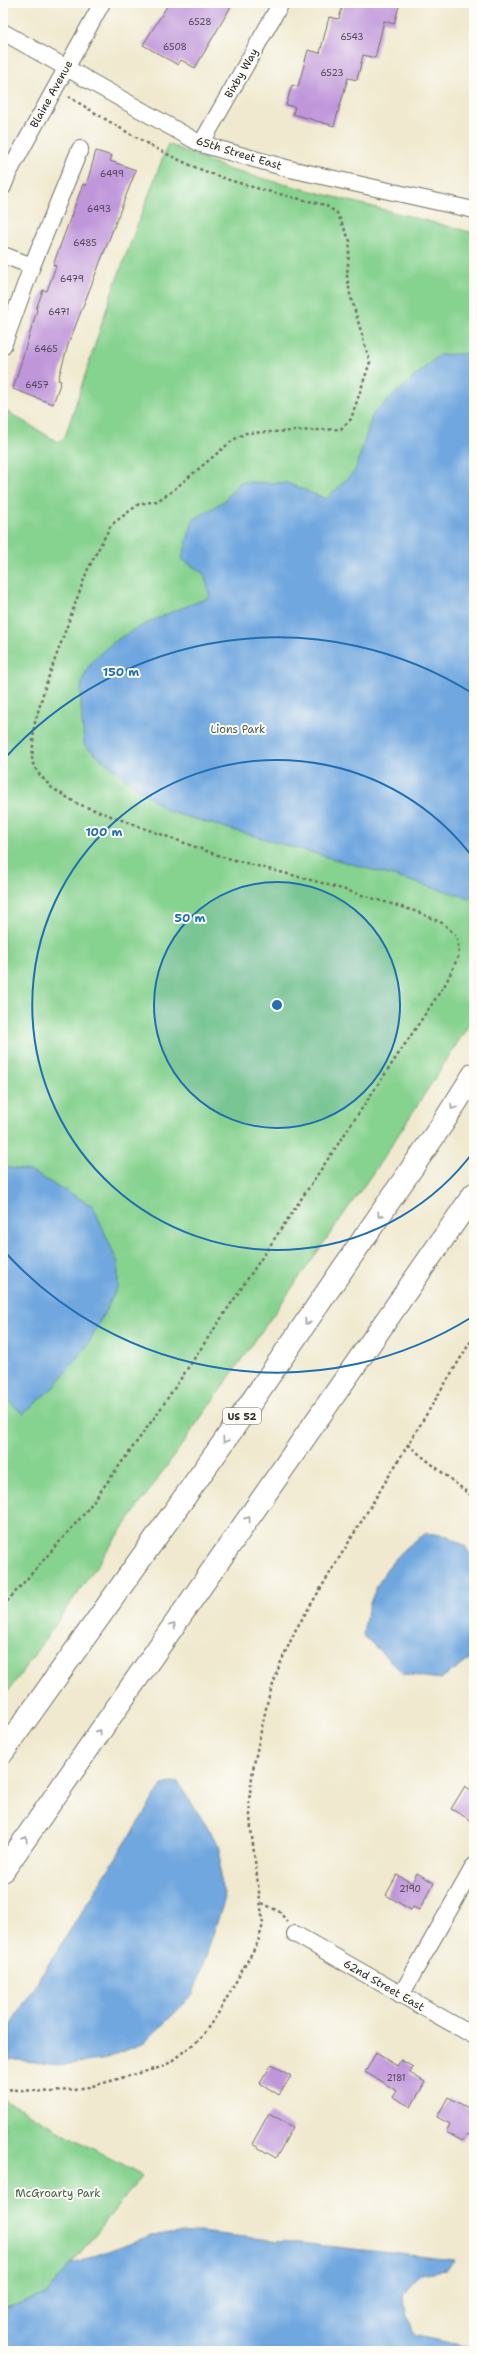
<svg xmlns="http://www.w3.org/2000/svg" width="477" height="2354" font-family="'Shantell Sans',sans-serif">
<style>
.green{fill:#86d28f;stroke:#587e5d}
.water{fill:#71a7df;stroke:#4e6985}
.building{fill:#c096da}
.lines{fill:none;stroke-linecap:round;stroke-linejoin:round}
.minor-casing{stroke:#706e64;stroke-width:18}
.highway-casing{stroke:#706e64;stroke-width:24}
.path{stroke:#706e64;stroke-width:2.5;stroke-dasharray:3 3;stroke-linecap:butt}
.minor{stroke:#fff;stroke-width:16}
.highway{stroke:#fff;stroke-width:22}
.oneway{stroke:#a0a0a0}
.ring{fill:none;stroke:#1f6fb2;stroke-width:2}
.labels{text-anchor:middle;stroke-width:4;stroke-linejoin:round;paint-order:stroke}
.number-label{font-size:9px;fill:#504657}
.shield{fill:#fdfcf7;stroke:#6a6a68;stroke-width:1}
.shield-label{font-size:10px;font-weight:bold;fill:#2b2b2b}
.street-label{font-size:11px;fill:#2b2b2b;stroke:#fdfcf7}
.park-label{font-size:11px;fill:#465d49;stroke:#fdfcf7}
.centre{fill:#1f6fb2;stroke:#fdfcf7;stroke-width:2}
.ring-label{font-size:12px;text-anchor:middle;font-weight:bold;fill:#1f6fb2;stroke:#fdfcf7;stroke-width:4;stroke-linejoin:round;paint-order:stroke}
</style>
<rect width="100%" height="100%" fill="#fdfcf7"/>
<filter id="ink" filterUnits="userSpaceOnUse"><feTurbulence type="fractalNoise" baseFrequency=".025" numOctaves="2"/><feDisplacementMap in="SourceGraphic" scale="8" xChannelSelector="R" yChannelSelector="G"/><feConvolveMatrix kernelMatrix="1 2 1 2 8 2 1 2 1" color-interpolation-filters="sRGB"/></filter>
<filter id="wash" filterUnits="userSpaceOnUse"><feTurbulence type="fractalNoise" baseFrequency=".012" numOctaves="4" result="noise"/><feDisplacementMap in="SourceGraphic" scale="16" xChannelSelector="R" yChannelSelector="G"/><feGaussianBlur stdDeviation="0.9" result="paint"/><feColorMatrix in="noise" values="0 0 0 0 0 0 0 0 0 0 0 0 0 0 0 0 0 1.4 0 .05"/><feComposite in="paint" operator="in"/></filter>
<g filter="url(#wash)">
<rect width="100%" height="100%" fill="#f0e9cf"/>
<g class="green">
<path d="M168 144 230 170 474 233V1017L384 1157 3 1699V409L58 442 65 437 113 289Z"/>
<path d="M3 2099 142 2176 47 2294 3 2309Z"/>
</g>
<g class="water">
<path d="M474 353V897H466L167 811 84 745C83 729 79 698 82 683 91 639 173 612 210 597L204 574 182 559 193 520 224 501 240 482 287 483 326 499 355 471 373 414 439 355Z"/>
<path d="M3 1167 30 1171 93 1206 118 1263V1286L89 1343 55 1386 23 1414 3 1396Z"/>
<path d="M427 1533 448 1536 465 1546 474 1560V1657L440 1679 404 1674 363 1635C368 1592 389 1555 427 1533Z"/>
<path d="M178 1782 220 1847V1879L225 1898 193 1995 144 2043 102 2060 59 2065 9 2059 10 2025 162 1785Z"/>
<path d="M199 2232 454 2260 447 2270 420 2274 402 2294 414 2335 474 2348V2351H3V2309L47 2294 70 2265 151 2235Z"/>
</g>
<g id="blocks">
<g class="building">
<path d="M169 3H233L195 68 181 60 178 65 143 45Z"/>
<path d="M343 3H400L394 24 384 21 375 58 363 55 357 80 348 78 334 126 293 114 295 107 286 105 292 85 298 87 308 50 320 53 329 17 339 19Z"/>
<path d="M96 151 112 156 110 161 136 170 68 345 58 380 61 381 53 404 13 389 37 310 36 309 43 290 47 291 56 266 53 265 83 184 86 186Z"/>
<path d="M465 1786 474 1792V1822L451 1809Z"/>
<path d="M417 1873 434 1883 419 1910 413 1907 411 1910 386 1895 397 1875 412 1883Z"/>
<path d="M376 2053 397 2066 401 2060 413 2067 410 2073 425 2082 411 2107 393 2097 397 2091 365 2072Z"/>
<path d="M272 2064 291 2076 279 2095 260 2083Z"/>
<path d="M448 2097 474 2111V2137L467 2134 462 2141 446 2132 450 2124 437 2117Z"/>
<path d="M269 2113 293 2127 276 2158 252 2144Z"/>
</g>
</g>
</g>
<g filter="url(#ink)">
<use href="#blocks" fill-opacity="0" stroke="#706e64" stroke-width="1"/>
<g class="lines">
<g class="minor-casing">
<g id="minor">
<path d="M3 32 201 144 290 169 474 210"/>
<path d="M201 144 281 3"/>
<path d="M3 187 8 174 102 3"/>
<path d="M3 255 32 266 3 346"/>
<path d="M32 266 80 149"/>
<path d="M295 1934 474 2036"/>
<path d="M401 1995 474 1866"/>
</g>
</g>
<g class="highway-casing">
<g id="highway">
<path d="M3 1752 221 1446 443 1123 474 1074"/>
<path d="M3 1871 474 1194"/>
</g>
</g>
<g class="path">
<path d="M408 1445 474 1498"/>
<path d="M3 1606 84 1514 157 1414 446 983 459 955 457 937 444 924 418 912 322 883 223 857 78 804 52 788 38 773 32 762 34 726 45 687 87 571 111 525 139 504 157 501 171 492 233 440 246 433 341 429 351 419 370 362 350 294 347 276 350 241 337 213 325 205C284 195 241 186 202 170 155 151 112 123 69 97"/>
<path d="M262 1903 280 1912 287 1922"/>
<path d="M3 2089 53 2092 89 2087 165 2066 200 2039 219 2012 258 1942 263 1924 251 1829 249 1801 253 1769 268 1699 280 1664 296 1629 474 1336"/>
<path d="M3 2181V2182"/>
</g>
<use href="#minor" class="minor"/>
<use href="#highway" class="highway"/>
</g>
<defs><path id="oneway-chevron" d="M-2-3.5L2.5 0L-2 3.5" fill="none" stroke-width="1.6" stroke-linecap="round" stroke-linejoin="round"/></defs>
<g class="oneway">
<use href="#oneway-chevron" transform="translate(453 1107) rotate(122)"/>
<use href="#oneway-chevron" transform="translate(380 1215) rotate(124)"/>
<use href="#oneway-chevron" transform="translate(307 1322) rotate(125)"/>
<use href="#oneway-chevron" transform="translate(225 1440) rotate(125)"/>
<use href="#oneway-chevron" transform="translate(248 1519) rotate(-55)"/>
<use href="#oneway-chevron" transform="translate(173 1625) rotate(-55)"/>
<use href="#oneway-chevron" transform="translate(99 1732) rotate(-55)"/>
<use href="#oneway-chevron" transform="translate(25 1839) rotate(-56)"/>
</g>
</g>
<circle cx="277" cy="1005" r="123" fill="#1f6fb2" fill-opacity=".12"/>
<g class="ring">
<circle cx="277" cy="1005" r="123"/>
<path d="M474 1151A245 245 0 1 1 474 859"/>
<path d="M472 1317A368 368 0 0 1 4 1251M4 759A368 368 0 0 1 472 693"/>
</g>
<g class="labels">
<g class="number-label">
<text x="200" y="25">6528</text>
<text x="352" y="40">6543</text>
<text x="175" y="50">6508</text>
<text x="332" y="76">6523</text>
<text x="112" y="177">6499</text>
<text x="99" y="212">6493</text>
<text x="85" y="246">6485</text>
<text x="72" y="282">6479</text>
<text x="59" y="315">6471</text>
<text x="46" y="352">6465</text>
<text x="37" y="388">6457</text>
<text x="410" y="1892">2190</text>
<text x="396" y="2081">2181</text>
</g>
<rect class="shield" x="223" y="1408" width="38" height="16" rx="3"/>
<g class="shield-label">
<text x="242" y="1420">US 52</text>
</g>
<g class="street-label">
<text transform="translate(241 73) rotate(-60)" y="4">Bixby Way</text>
<text transform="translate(51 94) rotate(-61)" y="4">Blaine Avenue</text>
<text transform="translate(239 153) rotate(17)" y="4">65th Street East</text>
<text transform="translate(384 1985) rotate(30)" y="4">62nd Street East</text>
</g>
<g class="park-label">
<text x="238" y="733">Lions Park</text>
<text x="58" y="2197">McGroarty Park</text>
</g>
</g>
<circle cx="277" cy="1005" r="6" class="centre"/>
<g class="ring-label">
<text x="121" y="676">150 m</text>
<text x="104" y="836">100 m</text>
<text x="190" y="922">50 m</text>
</g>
<rect width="477" height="2354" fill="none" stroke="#fdfcf7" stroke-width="16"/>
</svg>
